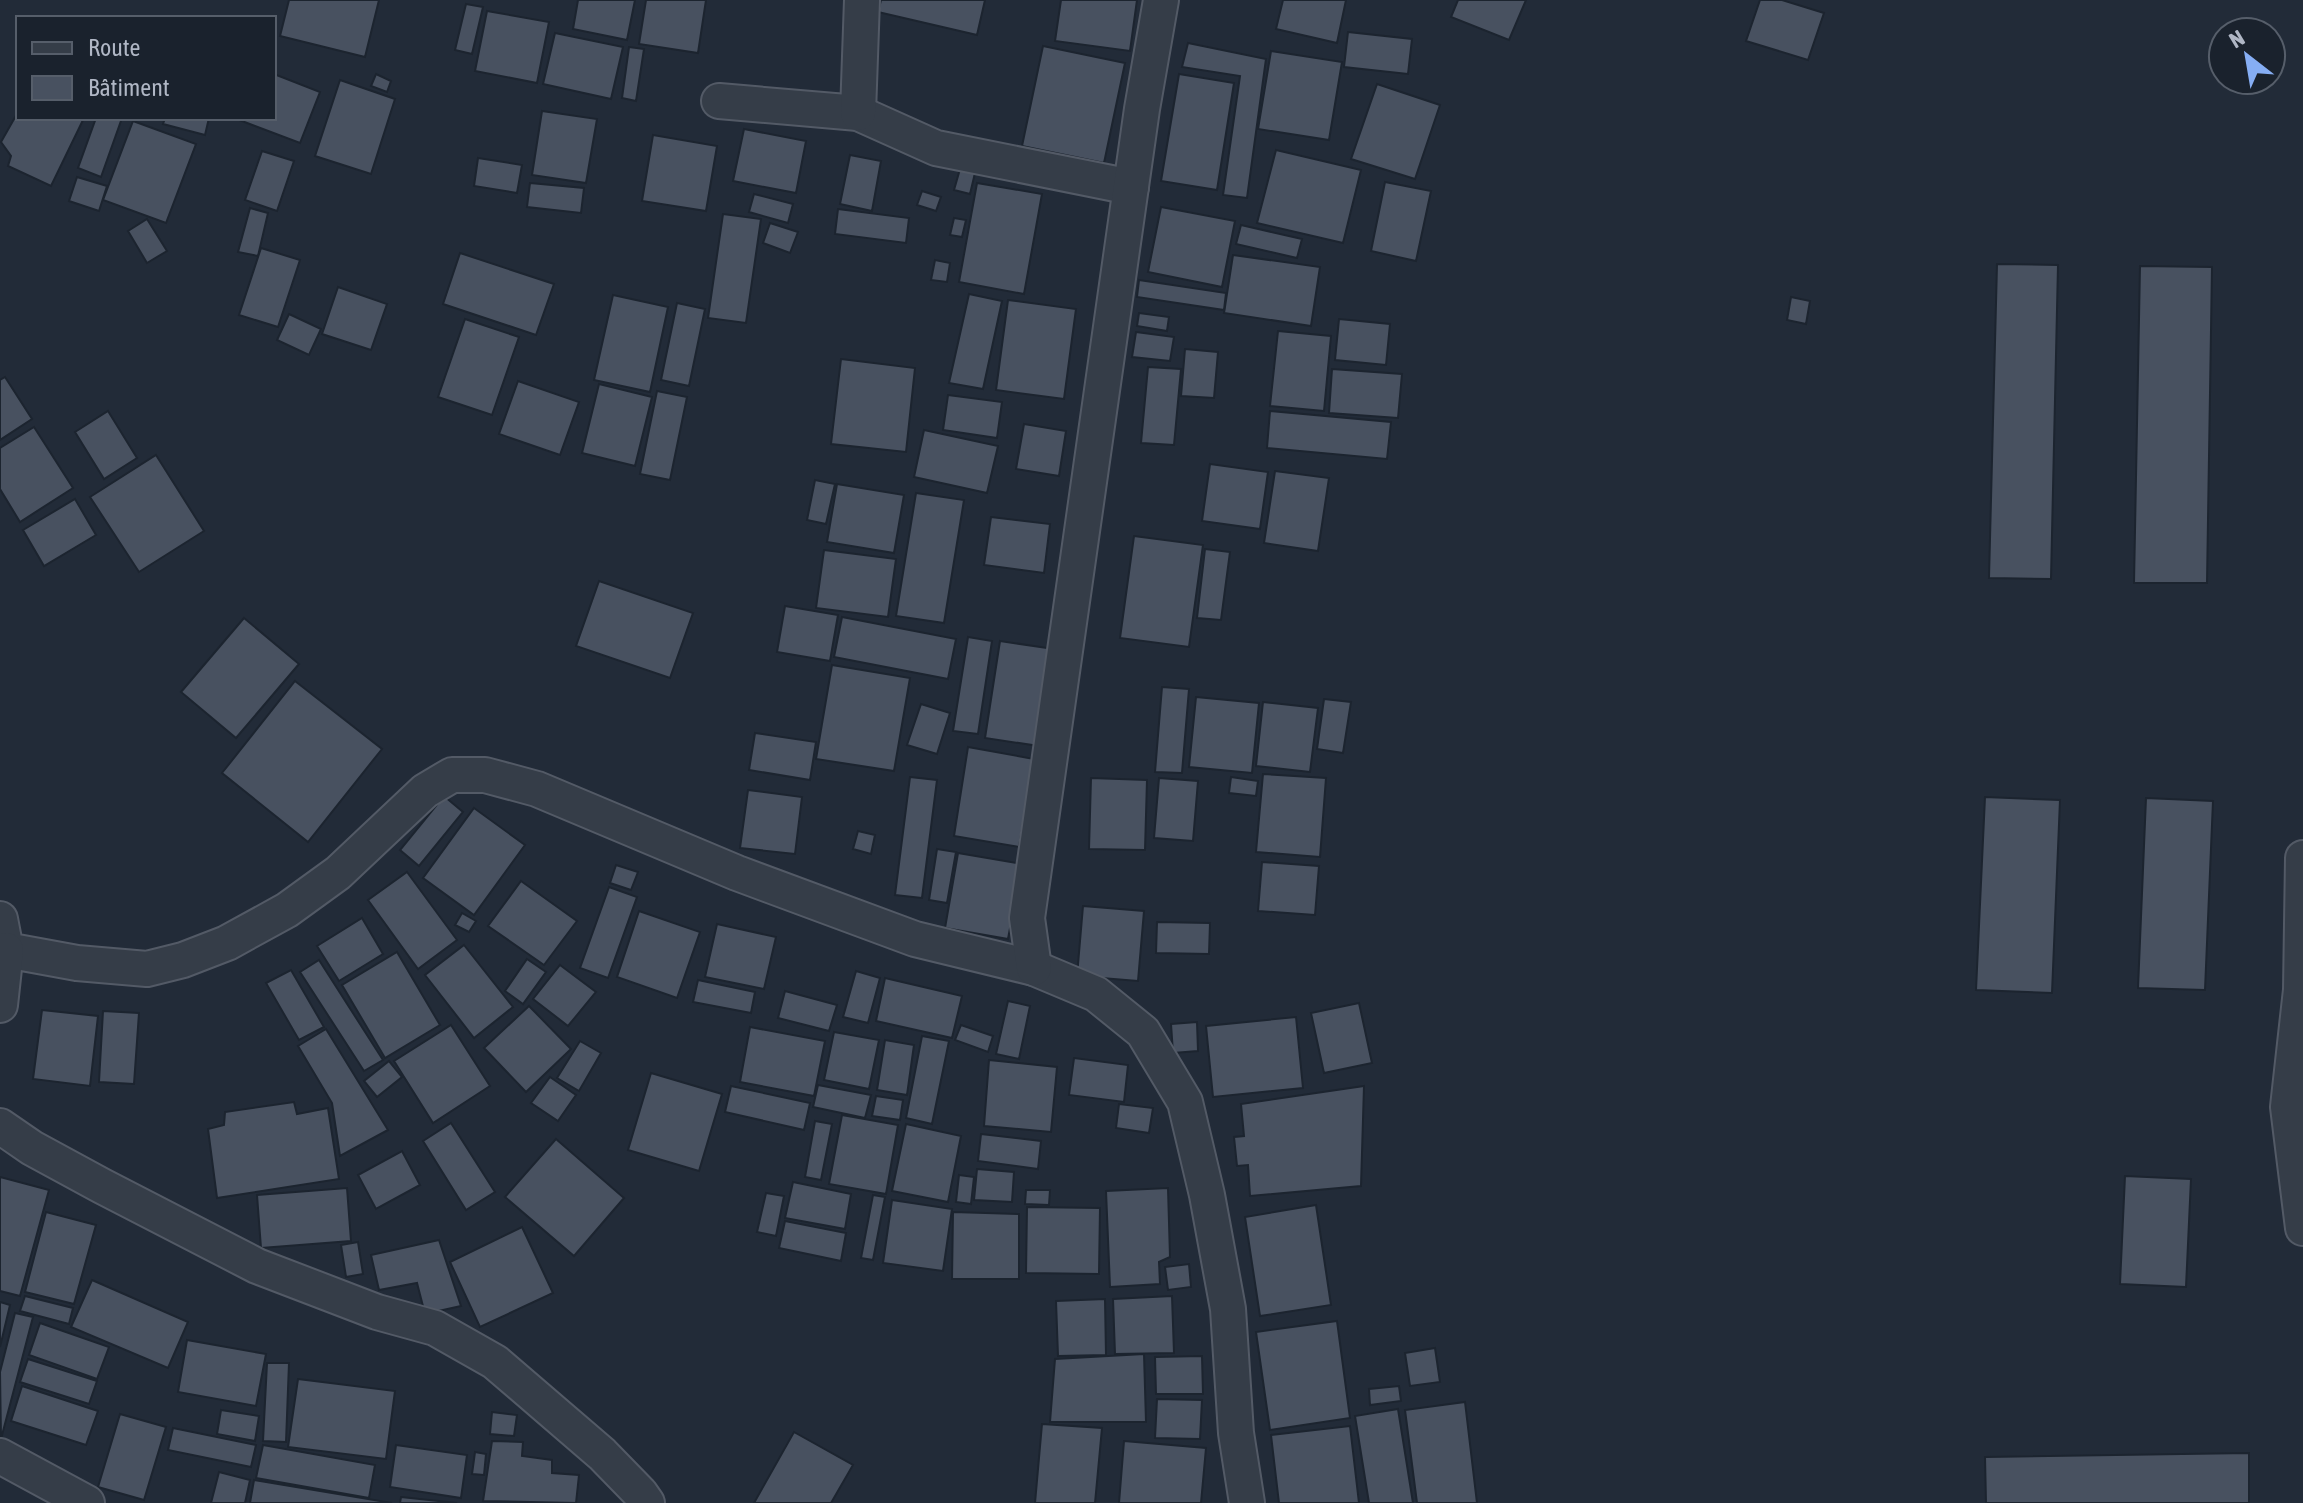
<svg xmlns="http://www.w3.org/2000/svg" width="2303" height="1503" font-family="'Asap Condensed',sans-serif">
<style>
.building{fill:#485160;stroke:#1c242f;stroke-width:2}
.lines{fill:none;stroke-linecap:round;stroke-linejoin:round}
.minor-casing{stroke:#535a66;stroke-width:38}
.minor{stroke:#353d48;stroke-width:34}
</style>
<rect width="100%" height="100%" fill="#222b38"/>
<g class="building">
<path d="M289 0H379L365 57 280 36Z"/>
<path d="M578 0H635L627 40 573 29Z"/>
<path d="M646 0H706L698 53 639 44Z"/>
<path d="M881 0H985L977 35 878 12Z"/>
<path d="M1061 0H1137L1130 51 1055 41Z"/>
<path d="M1283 0H1346L1337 43 1276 29Z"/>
<path d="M1458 0H1526L1509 40 1451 17Z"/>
<path d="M1760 0H1782L1824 13 1808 60 1746 41Z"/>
<path d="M466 4 483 7 472 54 455 50Z"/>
<path d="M487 11 549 22 537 83 475 71Z"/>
<path d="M1348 32 1412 39 1408 74 1344 67Z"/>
<path d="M555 33 623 47 611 99 543 84Z"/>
<path d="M1188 43 1266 59 1247 198 1223 195 1240 76 1182 67Z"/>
<path d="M1043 46 1125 63 1104 163 1022 146Z"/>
<path d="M629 47 644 49 636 101 622 98Z"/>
<path d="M1271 51 1342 62 1329 140 1258 129Z"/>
<path d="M274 74 320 92 300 143 234 118H274Z"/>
<path d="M376 74 391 81 387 92 371 86Z"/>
<path d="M1179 74 1234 83 1217 190 1161 181Z"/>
<path d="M340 80 395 99 371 174 315 156Z"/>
<path d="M1377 84 1440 105 1415 179 1351 159Z"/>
<path d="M542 111 597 119 586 183 532 175Z"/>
<path d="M18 112V118H84L51 186 8 166 11 156 1 142Z"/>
<path d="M96 118H122L101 177 78 168Z"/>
<path d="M165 118H209L205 135 163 124Z"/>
<path d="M133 121 196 144 166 223 103 200Z"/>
<path d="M744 129 806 141 796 193 733 181Z"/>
<path d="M653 135 717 146 706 211 642 201Z"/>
<path d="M1276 150 1361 170 1343 243 1257 223Z"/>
<path d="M262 151 294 161 277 211 245 200Z"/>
<path d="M850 155 881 161 872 211 840 204Z"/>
<path d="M478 158 522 165 517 193 474 186Z"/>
<path d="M960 169 975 173 970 194 954 190Z"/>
<path d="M77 177 107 186 99 211 69 201Z"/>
<path d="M1385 182 1431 191 1416 261 1371 251Z"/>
<path d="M530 183 584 188 581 213 527 207Z"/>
<path d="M977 183 1042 194 1024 294 959 282Z"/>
<path d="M922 191 941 197 936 211 917 205Z"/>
<path d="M754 194 793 204 788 223 749 212Z"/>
<path d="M1161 207 1235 221 1222 287 1148 272Z"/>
<path d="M250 208 268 213 258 256 238 252Z"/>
<path d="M838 209 909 218 906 243 835 234Z"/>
<path d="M723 214 761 219 746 323 708 318Z"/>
<path d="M954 218 966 220 962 237 950 235Z"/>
<path d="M147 219 167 251 147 263 128 231Z"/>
<path d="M770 223 798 232 790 253 763 243Z"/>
<path d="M1241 225 1302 239 1297 258 1236 244Z"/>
<path d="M261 248 300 260 278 327 239 315Z"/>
<path d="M460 253 554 284 536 335 443 304Z"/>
<path d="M1233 255 1320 267 1311 326 1224 313Z"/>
<path d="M935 260 950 263 947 282 931 280Z"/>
<path d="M1997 264 2058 265 2051 579 1989 578Z"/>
<path d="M2140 266 2212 267 2207 583H2134Z"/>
<path d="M1139 280 1226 293 1224 310 1137 297Z"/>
<path d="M338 287 387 304 371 350 322 334Z"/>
<path d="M969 294 1002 301 983 389 949 383Z"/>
<path d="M613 295 668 307 650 392 594 380Z"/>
<path d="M1791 297 1810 301 1806 324 1787 320Z"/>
<path d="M1008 300 1076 309 1064 399 996 390Z"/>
<path d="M677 303 705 309 689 386 661 380Z"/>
<path d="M1139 313 1169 317 1167 331 1137 326Z"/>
<path d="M289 314 321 329 309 355 277 340Z"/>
<path d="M465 319 519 337 492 415 438 397Z"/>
<path d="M1339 319 1390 324 1386 365 1335 360Z"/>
<path d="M1278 331 1331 336 1324 411 1270 406Z"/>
<path d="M1136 332 1174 337 1170 361 1132 357Z"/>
<path d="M1185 349 1218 352 1214 398 1181 396Z"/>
<path d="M841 359 915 368 906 452 831 444Z"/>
<path d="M1148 367 1181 369 1174 445 1141 443Z"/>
<path d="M1332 369 1402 374 1398 418 1329 413Z"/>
<path d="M5 377 32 419 0 440V380Z"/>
<path d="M518 381 579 402 560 455 499 434Z"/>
<path d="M599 384 652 397 635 466 582 453Z"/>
<path d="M657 391 687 397 670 480 640 474Z"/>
<path d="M948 395 1002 402 997 438 943 430Z"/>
<path d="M108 411 137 458 104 479 75 432Z"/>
<path d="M1270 411 1391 422 1387 459 1267 448Z"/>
<path d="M1024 424 1066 431 1059 476 1016 469Z"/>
<path d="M34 427 73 488 20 522 0 489V448Z"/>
<path d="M924 430 998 446 987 493 914 477Z"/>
<path d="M156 455 204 531 139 572 90 497Z"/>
<path d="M1210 464 1268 472 1260 529 1202 521Z"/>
<path d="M1275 471 1329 478 1318 551 1264 543Z"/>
<path d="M815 480 835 484 826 524 807 520Z"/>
<path d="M837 484 904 495 894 553 827 542Z"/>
<path d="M916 493 964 500 944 623 896 616Z"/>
<path d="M75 499 96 535 44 566 23 530Z"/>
<path d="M991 517 1050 524 1044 573 984 565Z"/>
<path d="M1134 536 1203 545 1189 647 1120 638Z"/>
<path d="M1205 549 1230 552 1221 620 1197 618Z"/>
<path d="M824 550 896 559 888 617 816 608Z"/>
<path d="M599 581 693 613 670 678 576 646Z"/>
<path d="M785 606 838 615 830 661 777 652Z"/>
<path d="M842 617 956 639 948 679 834 657Z"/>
<path d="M244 618 299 664 236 738 181 692Z"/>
<path d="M968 637 992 641 978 734 953 731Z"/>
<path d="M1000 641 1054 649 1039 746 985 738Z"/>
<path d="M832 665 910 678 894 771 816 759Z"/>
<path d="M295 681 382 749 308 842 222 773Z"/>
<path d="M1162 687 1189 689 1182 773 1155 772Z"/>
<path d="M1196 697 1259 703 1252 773 1189 767Z"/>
<path d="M1324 699 1351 702 1343 753 1317 749Z"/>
<path d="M1263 702 1318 708 1310 772 1256 766Z"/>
<path d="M921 704 950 713 937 754 907 745Z"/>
<path d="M755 733 816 742 810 780 749 770Z"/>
<path d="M968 747 1034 759 1019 847 954 836Z"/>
<path d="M1263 774 1326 778 1320 857 1256 852Z"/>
<path d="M910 777 937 780 922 898 895 895Z"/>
<path d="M1231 777 1258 781 1256 796 1229 793Z"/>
<path d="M1091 778 1147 780 1145 850 1089 849Z"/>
<path d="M1159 778 1198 781 1193 841 1154 838Z"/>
<path d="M748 790 802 797 795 854 740 848Z"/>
<path d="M444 796 463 812 419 866 400 850Z"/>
<path d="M1985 797 2060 800 2052 993 1976 990Z"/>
<path d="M2146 798 2213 801 2205 990 2138 988Z"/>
<path d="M474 808 525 845 474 915 423 878Z"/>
<path d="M858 831 875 835 871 854 853 849Z"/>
<path d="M937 849 956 852 947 903 929 900Z"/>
<path d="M958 853 1022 864 1008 939 945 928Z"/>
<path d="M1262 862 1319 866 1315 915 1258 911Z"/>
<path d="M616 865 638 872 631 890 610 883Z"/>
<path d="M407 872 457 940 418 969 368 900Z"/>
<path d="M521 881 577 921 544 965 488 926Z"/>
<path d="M609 887 637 897 608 978 580 968Z"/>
<path d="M1083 906 1144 911 1138 981 1077 976Z"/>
<path d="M639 911 700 932 677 998 617 977Z"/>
<path d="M462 913 476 921 469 932 455 925Z"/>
<path d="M362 918 383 954 339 981 317 946Z"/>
<path d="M1157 922 1210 923 1209 954 1156 953Z"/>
<path d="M717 924 776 937 764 989 705 977Z"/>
<path d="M464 945 513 1007 474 1038 425 975Z"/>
<path d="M397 952 440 1025 385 1058 342 985Z"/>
<path d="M527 959 546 972 523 1004 505 991Z"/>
<path d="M319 960 383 1060 364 1071 300 972Z"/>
<path d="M560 965 596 992 568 1026 533 999Z"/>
<path d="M291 970 324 1027 299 1040 266 983Z"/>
<path d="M856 971 880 978 868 1023 843 1017Z"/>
<path d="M885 978 962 996 952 1038 876 1021Z"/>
<path d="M698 980 755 992 751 1013 693 1002Z"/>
<path d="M785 991 837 1005 829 1031 778 1018Z"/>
<path d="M1008 1001 1030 1006 1019 1059 996 1054Z"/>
<path d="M1359 1003 1372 1063 1324 1073 1311 1013Z"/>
<path d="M529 1006 571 1049 526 1092 484 1048Z"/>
<path d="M42 1010 98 1016 90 1086 33 1079Z"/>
<path d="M103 1011 139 1013 134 1084 99 1082Z"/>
<path d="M1296 1017 1303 1088 1213 1097 1206 1026Z"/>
<path d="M1197 1022 1198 1051 1173 1053 1171 1024Z"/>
<path d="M451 1025 490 1086 433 1123 394 1061Z"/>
<path d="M961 1025 993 1036 988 1052 955 1040Z"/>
<path d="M750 1027 825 1041 814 1096 740 1082Z"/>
<path d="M326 1029 388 1130 340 1156 332 1103 298 1046Z"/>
<path d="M834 1032 879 1040 869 1089 824 1080Z"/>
<path d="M922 1036 949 1041 932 1124 906 1118Z"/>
<path d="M885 1040 914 1045 907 1095 877 1090Z"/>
<path d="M580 1041 601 1053 579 1091 557 1078Z"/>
<path d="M1074 1058 1128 1065 1124 1102 1069 1095Z"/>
<path d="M989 1060 1057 1067 1051 1132 984 1126Z"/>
<path d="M389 1061 402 1077 377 1097 364 1081Z"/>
<path d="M651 1073 722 1094 699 1171 628 1150Z"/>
<path d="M550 1077 576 1095 558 1121 531 1103Z"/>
<path d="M818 1085 871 1095 865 1118 813 1107Z"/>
<path d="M731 1086 810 1103 804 1130 725 1112Z"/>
<path d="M1364 1086 1361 1186 1250 1196 1248 1165 1237 1166 1234 1137 1244 1136 1241 1104Z"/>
<path d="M876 1096 903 1100 900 1120 872 1116Z"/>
<path d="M294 1102 297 1114 328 1108 339 1179 217 1198 208 1129 224 1125 225 1112Z"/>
<path d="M1119 1104 1153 1108 1149 1133 1116 1128Z"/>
<path d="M842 1115 898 1125 886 1194 829 1184Z"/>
<path d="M815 1121 832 1124 821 1180 805 1177Z"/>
<path d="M451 1123 495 1192 466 1210 423 1141Z"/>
<path d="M906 1124 961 1136 948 1202 892 1191Z"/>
<path d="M981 1134 1041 1141 1038 1169 978 1161Z"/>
<path d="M556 1139 624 1198 574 1256 505 1197Z"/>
<path d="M402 1151 420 1185 376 1209 358 1175Z"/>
<path d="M977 1169 1014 1172 1012 1202 974 1200Z"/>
<path d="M959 1175 974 1177 971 1204 956 1202Z"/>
<path d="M2125 1176 2191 1179 2186 1287 2120 1284Z"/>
<path d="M0 1177 49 1190 20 1296 0 1291Z"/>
<path d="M793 1182 851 1194 845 1229 785 1218Z"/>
<path d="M347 1188 351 1241 261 1248 257 1195Z"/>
<path d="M1168 1188 1170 1257 1159 1262 1160 1284 1110 1287 1106 1191Z"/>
<path d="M1026 1190H1050L1049 1205 1025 1204Z"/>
<path d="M766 1193 784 1196 776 1236 757 1232Z"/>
<path d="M873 1195 885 1197 873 1260 861 1258Z"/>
<path d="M892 1200 952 1209 943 1271 883 1263Z"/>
<path d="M1316 1205 1331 1305 1260 1316 1245 1217Z"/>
<path d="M1027 1207 1100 1208 1099 1274 1026 1273Z"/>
<path d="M46 1212 96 1225 74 1304 25 1292Z"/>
<path d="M953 1212 1019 1214V1279H952Z"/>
<path d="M785 1221 846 1233 841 1261 779 1248Z"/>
<path d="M522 1227 553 1293 480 1327 450 1262Z"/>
<path d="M439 1240 461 1306 425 1314 417 1283 379 1290 371 1255Z"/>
<path d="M358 1242 363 1274 346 1277 341 1245Z"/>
<path d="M1189 1264 1191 1287 1168 1290 1165 1267Z"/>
<path d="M92 1280 188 1322 168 1368 71 1327Z"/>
<path d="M25 1296 73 1308 69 1324 20 1311Z"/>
<path d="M1172 1296 1174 1353 1115 1354 1113 1299Z"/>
<path d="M1105 1299 1106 1355 1058 1356 1056 1301Z"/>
<path d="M0 1302 10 1305 0 1347Z"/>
<path d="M15 1313 33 1317 1 1439 0 1372Z"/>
<path d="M1337 1321 1350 1418 1270 1430 1256 1332Z"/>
<path d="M40 1323 109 1347 97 1379 29 1355Z"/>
<path d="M187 1340 266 1354 256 1406 178 1392Z"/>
<path d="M1435 1348 1440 1382 1410 1386 1405 1353Z"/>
<path d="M1144 1354 1146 1422H1050L1055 1359Z"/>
<path d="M1202 1356 1203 1394H1156L1155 1357Z"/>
<path d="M28 1359 97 1381 89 1404 20 1382Z"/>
<path d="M267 1363H289L286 1442 263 1441Z"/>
<path d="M298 1379 395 1391 386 1459 288 1447Z"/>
<path d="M22 1386 98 1411 86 1445 11 1421Z"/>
<path d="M1399 1386 1401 1401 1370 1405 1369 1389Z"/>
<path d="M1157 1399 1202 1400 1200 1439 1155 1438Z"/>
<path d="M1465 1402 1477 1503H1417L1405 1410Z"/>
<path d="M1398 1409 1413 1503H1369L1355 1416Z"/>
<path d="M221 1410 259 1416 255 1441 217 1434Z"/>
<path d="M492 1412 517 1415 514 1436 490 1434Z"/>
<path d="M120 1414 166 1427 144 1500 98 1487Z"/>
<path d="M1042 1424 1102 1428 1095 1503H1035Z"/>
<path d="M1350 1426 1359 1503H1279L1271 1435Z"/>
<path d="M173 1428 256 1445 251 1467 168 1450Z"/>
<path d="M794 1432 853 1465 831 1503H754Z"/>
<path d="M492 1441 523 1442 522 1456 552 1460V1473L579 1475 576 1503 483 1501Z"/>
<path d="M1124 1441 1206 1448 1201 1503H1119Z"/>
<path d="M263 1445 375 1465 369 1498 256 1478Z"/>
<path d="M396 1445 467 1455 461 1498 390 1487Z"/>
<path d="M475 1452 486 1454 484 1475 472 1474Z"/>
<path d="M2249 1453V1503H1986L1985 1457Z"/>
<path d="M219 1472 250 1480 245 1503H211Z"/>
<path d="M254 1480 392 1503H250Z"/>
<path d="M401 1497 457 1503H400Z"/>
</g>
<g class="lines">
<g class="minor-casing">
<g id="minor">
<path d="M719 101 858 113 936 148 1131 187"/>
<path d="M858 113 862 0"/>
<path d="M2303 858 2301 990 2288 1107 2303 1228"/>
<path d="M0 919 6 950 77 963 147 969 183 960 227 943 287 910 338 873 425 791 452 775H485L537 789 737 873 915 939 1034 968 1096 994 1143 1032 1185 1102 1207 1195 1228 1309 1236 1433 1247 1503"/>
<path d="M1034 968 1027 918 1142 109 1161 0"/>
<path d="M0 1005 6 950"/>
<path d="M0 1126 32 1148 102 1186 257 1266 377 1312 435 1328 495 1362 602 1454 640 1493 647 1503"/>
<path d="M0 1456 87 1503"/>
</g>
</g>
<use href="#minor" class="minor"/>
</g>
<rect x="16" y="16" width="260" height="104" fill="#1a222d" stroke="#565e6a" stroke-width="2"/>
<rect x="32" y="42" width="40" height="12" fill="#353d48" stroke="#565e6a" stroke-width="2"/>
<text x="88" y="56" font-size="24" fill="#b0b7c5">Route</text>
<rect x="32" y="76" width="40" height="24" fill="#485160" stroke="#565e6a" stroke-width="2"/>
<text x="88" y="96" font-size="24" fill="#b0b7c5">Bâtiment</text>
<g transform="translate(2247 56) rotate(329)"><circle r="38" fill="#1a222d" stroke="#565e6a" stroke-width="2"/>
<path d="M0-6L14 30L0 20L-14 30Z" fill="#86aef4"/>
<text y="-12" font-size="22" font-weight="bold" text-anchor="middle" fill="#b0b7c5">N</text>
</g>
</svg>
